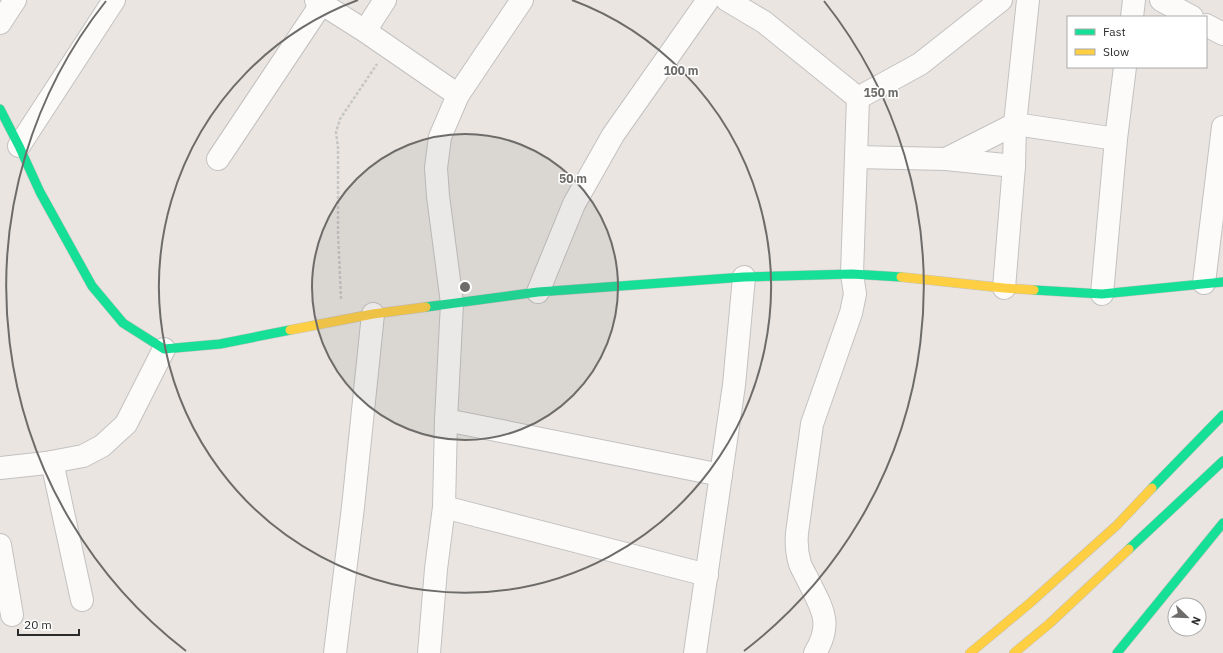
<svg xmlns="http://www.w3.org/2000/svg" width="1223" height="653" font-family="'IBM Plex Sans',sans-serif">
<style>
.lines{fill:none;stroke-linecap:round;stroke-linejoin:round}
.street-casing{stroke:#c3c2c2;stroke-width:24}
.fast-casing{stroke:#c3c2c2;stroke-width:10}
.slow-casing{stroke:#c3c2c2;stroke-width:10}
.path{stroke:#c6c6c6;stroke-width:2.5;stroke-dasharray:3 2;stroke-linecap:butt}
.street{stroke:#fcfbfa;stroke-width:22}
.fast{stroke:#16e098;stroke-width:9}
.slow{stroke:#ffcf43;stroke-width:9}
.ring{fill:none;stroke:#6e6c6a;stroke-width:2}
.centre{fill:#6e6c6a;stroke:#fff;stroke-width:2}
.ring-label{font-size:12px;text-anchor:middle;font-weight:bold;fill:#6e6c6a;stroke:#fff;stroke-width:3;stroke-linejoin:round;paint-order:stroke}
</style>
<rect width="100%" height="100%" fill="#eae5e0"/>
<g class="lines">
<g class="street-casing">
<g id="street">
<path d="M316 0 365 31 458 95"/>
<path d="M727 0 764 22 858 98 852 274 855 294 851 313 812 424 797 533C796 544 797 554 800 564 802 569 805 574 807 578 821 607 834 622 815 653"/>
<path d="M1161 0 1192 17"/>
<path d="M1132 17 1134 0"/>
<path d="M0 23 15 0"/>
<path d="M1206 25 1223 34"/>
<path d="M365 31 385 0"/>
<path d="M858 98 920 64 1001 0"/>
<path d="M19 146 114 0"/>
<path d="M856 157 946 159 1014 166"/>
<path d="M218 159 322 3"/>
<path d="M946 159 1015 124 1116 139"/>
<path d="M1204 283 1223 127"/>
<path d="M1004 288 1014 166 1015 124 1028 0"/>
<path d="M538 292 574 204 613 135 708 0"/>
<path d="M1102 294 1116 139 1125 67"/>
<path d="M446 420 721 475"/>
<path d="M52 462 82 600"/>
<path d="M0 468 46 463 83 456 102 446 126 424 164 349"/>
<path d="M444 507 707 575"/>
<path d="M0 545 12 615"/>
<path d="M335 653 353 507 373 314"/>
<path d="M429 653 436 569 444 507 446 420 452 303 438 196 436 168 440 137 458 95 522 0"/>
<path d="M695 653 734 385 744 277"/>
</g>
</g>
<g class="fast-casing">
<g id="fast">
<path d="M0 109 19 146 40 192 92 286 123 323 164 349 220 344 290 330"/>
<path d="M1034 290 1102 294 1223 282"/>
<path d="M426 307 538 292 744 277 852 274 901 277"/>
<path d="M1152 488 1223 415"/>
<path d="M1129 549 1223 461"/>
<path d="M1117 653 1223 523"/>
</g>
</g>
<g class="slow-casing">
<g id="slow">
<path d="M901 277 1004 288 1034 290"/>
<path d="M290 330 373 314 426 307"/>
<path d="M970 653 1030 603 1117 525 1152 488"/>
<path d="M1014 653 1049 624 1129 549"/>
</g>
</g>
<path class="path" d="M341 299 338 233V148L336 132 340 119 377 64"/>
<use href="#street" class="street"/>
<use href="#fast" class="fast"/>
<use href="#slow" class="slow"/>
</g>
<circle cx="465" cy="287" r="153" fill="#6e6c6a" fill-opacity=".12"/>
<g class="ring">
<circle cx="465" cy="287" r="153"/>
<path d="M572 0A306 306 0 1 1 358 0"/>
<path d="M186 651A459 459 0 0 1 106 1M824 1A459 459 0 0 1 744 651"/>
</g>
<circle cx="465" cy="287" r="6" class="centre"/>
<g class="ring-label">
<text x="681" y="75">100 m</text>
<text x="881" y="97">150 m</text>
<text x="573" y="183">50 m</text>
</g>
<rect x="1067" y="16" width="140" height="52" fill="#ffffff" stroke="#aaaaaa"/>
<rect x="1075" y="29" width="20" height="6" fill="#16e098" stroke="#aaaaaa"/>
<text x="1103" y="36" font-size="12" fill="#2b2b2b">Fast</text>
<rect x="1075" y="49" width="20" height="6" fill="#ffcf43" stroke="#aaaaaa"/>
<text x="1103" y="56" font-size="12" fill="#2b2b2b">Slow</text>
<g transform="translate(1187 617) rotate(113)"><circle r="19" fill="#ffffff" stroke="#aaaaaa"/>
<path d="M0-3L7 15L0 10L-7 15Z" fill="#6e6c6a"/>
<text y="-6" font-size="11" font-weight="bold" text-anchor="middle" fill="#2b2b2b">N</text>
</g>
<path d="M18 629v6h61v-6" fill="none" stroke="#2b2b2b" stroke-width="2"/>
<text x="24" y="629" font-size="12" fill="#2b2b2b" stroke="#ffffff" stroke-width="3" paint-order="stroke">20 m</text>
</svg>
